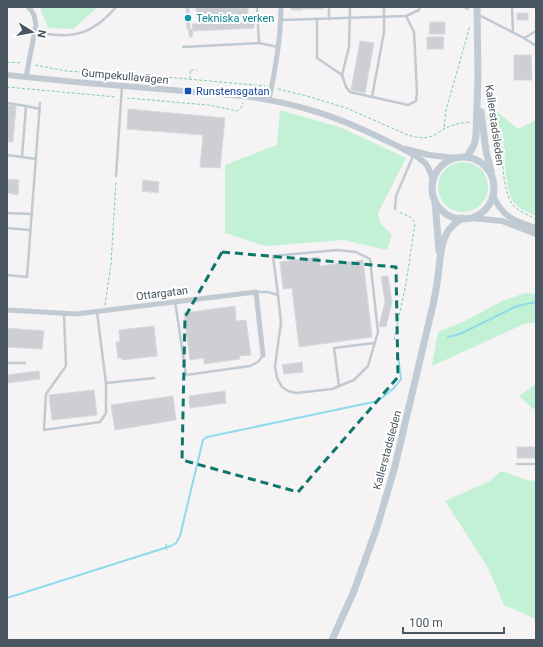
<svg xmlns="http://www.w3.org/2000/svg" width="543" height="647" font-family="Roboto,sans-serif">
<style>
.green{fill:#c3f1d5}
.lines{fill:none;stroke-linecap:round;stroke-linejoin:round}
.stream{stroke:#90daee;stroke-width:2}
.building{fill:#cdcfd5;stroke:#d7d9de}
.path{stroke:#7ad0a6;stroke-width:1;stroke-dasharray:3 2;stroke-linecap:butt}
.service{stroke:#c1cad2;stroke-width:2.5}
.minor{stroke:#c1cad2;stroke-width:5}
.tertiary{stroke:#c1cad2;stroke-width:6}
.secondary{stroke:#c1cbd6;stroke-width:7}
.marked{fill:none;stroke:#0f766e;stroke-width:3;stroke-dasharray:8 5;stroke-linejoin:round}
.culture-dot{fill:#0f9aa8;stroke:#fff;stroke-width:1.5}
.transit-dot{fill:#1a4fb4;stroke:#fff;stroke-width:1.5}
.labels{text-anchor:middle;stroke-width:4;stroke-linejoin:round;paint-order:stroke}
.culture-label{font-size:11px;fill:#0d838f;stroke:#fff;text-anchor:start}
.street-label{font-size:11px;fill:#4a5661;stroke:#fff}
.transit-label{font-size:11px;fill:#164399;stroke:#fff;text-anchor:start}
</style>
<rect width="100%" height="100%" fill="#f5f3f3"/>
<g class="green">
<path d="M40 7H98L73 29 48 28Z"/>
<path d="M280 110 342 128 406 158 378 213 380 223 392 235 387 250 343 240 265 246 225 233V165L277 145Z"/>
<path d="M495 110 518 129 536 120V216C528 212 518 209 513 201 504 188 505 150 503 134 499 125 495 121 486 118Z"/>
<circle cx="463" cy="187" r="25"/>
<path d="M525 293 536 294V322L524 324 432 366 438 332 463 322 502 301Z"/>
<path d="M536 384V409H533L519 396Z"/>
<path d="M501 471 530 481 536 480V619L504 605 487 566 445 501 490 481Z"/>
</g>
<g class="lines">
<g class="stream">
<path d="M448 337 460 334 517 306 536 302"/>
<path d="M7 598 171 546 176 543 180 536 202 444 203 440 207 437 378 401 394 388 401 379 398 356"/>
</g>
</g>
<g class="building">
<path d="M186 7H189L190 29H192L193 35 191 38 189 36V29H187Z"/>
<path d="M217 7H248V17L197 19 196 8Z"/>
<path d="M291 7H323V9H302V10H291Z"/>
<rect x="517" y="13" width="11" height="7"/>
<path d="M254 21V28L193 31 192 24Z"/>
<path d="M430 22H445V34H429Z"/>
<path d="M427 37H444L443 49H427Z"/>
<path d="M360 41 374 43 365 93 351 90Z"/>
<path d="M514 55H531L532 80H514Z"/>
<path d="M7 105 16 106 13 142H7Z"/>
<path d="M128 109 225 118 220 168 200 167 203 135 127 129Z"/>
<path d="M7 179 19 180 18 195 7 193Z"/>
<path d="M143 180 159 182 158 193 142 191Z"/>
<path d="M319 257 320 266 363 260 372 337 299 347 292 288 283 289 280 262Z"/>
<path d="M388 276 392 302 386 327 379 326 385 302 381 277Z"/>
<path d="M235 306 236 321 246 320 251 355 239 356 240 359 204 364V358L190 360 184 313Z"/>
<path d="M154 326 157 356 122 360V358H118L116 342H120L119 330Z"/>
<path d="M7 328 44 331 42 349 7 347Z"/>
<path d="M302 362 303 372 284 374 282 365Z"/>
<path d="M39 371 40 379 7 383V375Z"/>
<path d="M94 390 97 415 52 420 49 395Z"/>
<path d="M225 391 226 403 190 408 189 396Z"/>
<path d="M173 396 176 420 115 430 111 405Z"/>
<rect x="517" y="447" width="19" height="11"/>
</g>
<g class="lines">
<g class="path">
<path d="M7 62 22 63"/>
<path d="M35 65 66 71 166 77 265 86"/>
<path d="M190 79V70H197"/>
<path d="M7 87 116 97"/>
<path d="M278 89 307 96 346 108 408 135C418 138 428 140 438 133 441 131 443 129 446 128 454 124 462 123 470 122"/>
<path d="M127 98 208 105 237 111 241 108 243 103"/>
<path d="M489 122C496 124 499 129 501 135 502 154 502 193 514 206 520 212 529 215 536 219"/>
<path d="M444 127 446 110 470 26"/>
<path d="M105 305 111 264 116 181"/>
<path d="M394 340 406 284 415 223C411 215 406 216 399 212"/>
<path d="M166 544 167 550"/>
</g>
<g class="service">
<path d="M257 7 259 43"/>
<path d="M464 7 468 9"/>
<path d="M512 7 513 32"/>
<path d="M481 16 524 38 536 46"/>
<path d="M317 19V58L342 75 346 87 350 92 408 105 416 101 417 92 414 32 406 16"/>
<path d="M329 19V7"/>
<path d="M281 20 406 16 419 10 420 7"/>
<path d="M35 32C58 36 78 39 98 24 105 19 111 13 116 7"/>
<path d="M524 38 536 31"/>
<path d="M183 47 259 43 278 47"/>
<path d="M342 75 349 47 350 7"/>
<path d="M372 97 384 32V7"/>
<path d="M7 103 26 106"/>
<path d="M7 155 22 157"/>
<path d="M36 159 22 157 26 106 40 109"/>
<path d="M116 176 122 86"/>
<path d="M395 209 396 196 413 156"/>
<path d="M7 213 32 214"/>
<path d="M7 228 30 230"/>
<path d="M7 275 27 277 40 103"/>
<path d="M257 292H268L278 295 281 323 275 366 277 378 282 387 288 391 296 393 332 389 354 380 368 366 378 332 370 259 356 252 337 250 273 256 278 295"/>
<path d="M175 301 186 375 250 366 258 362 263 355"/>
<path d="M64 314 66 366 46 394 44 430 100 422 106 413V383L97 312"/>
<path d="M7 363H25"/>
<path d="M106 383 154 378"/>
<path d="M339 386 334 348 374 343"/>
<path d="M517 464H536"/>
</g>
<g class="minor">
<path d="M26 77 36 25 34 15 31 10 28 7"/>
<path d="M269 100C275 70 281 38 281 7"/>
<path d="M7 310 76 314 256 292 263 355"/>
</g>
<g class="tertiary">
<path d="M7 75 75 82 244 96C265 99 286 103 307 109 336 117 363 129 389 142 398 146 420 157 426 164 430 169 431 175 433 181"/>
<path d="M406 149 429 155 455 158"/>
<path d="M493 196C496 201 498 206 502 210 509 220 525 224 536 228"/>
<path d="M471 218 502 221 536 234"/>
</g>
<g class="secondary">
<path d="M481 112 486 151 491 171"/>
<path d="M467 157 474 145 476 136 478 77 477 7"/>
<circle cx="463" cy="188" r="31"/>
<path d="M435 201 439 251"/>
<path d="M332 640 354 591 377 527 394 470 433 305C435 295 437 286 438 276 440 262 440 244 448 231 452 225 457 222 462 218"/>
</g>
</g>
<path class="marked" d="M222 252 396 267 398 377 298 492 182 460 185 317Z"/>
<circle class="culture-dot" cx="188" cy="18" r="4"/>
<rect class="transit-dot" x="184" y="87" width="8" height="8" rx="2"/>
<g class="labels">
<g class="culture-label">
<text x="196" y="22">Tekniska verken</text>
</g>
<g class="street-label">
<text transform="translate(125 76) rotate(5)" y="4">Gumpekullavägen</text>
<text transform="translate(495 125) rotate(82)" y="4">Kallerstadsleden</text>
<text transform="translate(162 293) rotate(-7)" y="4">Ottargatan</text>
<text transform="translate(387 450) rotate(-75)" y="4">Kallerstadsleden</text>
</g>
<g class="transit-label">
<text x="196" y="95">Runstensgatan</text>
</g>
</g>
<rect width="543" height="647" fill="none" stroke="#4a5661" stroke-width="16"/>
<g transform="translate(32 32) rotate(101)" stroke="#ffffff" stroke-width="3" paint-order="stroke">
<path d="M0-3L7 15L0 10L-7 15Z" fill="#4a5661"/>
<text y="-6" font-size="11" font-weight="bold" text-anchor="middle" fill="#4a5661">N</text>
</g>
<path d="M403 627v6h101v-6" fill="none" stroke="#4a5661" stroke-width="2"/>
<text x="409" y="627" font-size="12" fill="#4a5661" stroke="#ffffff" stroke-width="3" paint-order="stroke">100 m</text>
</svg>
